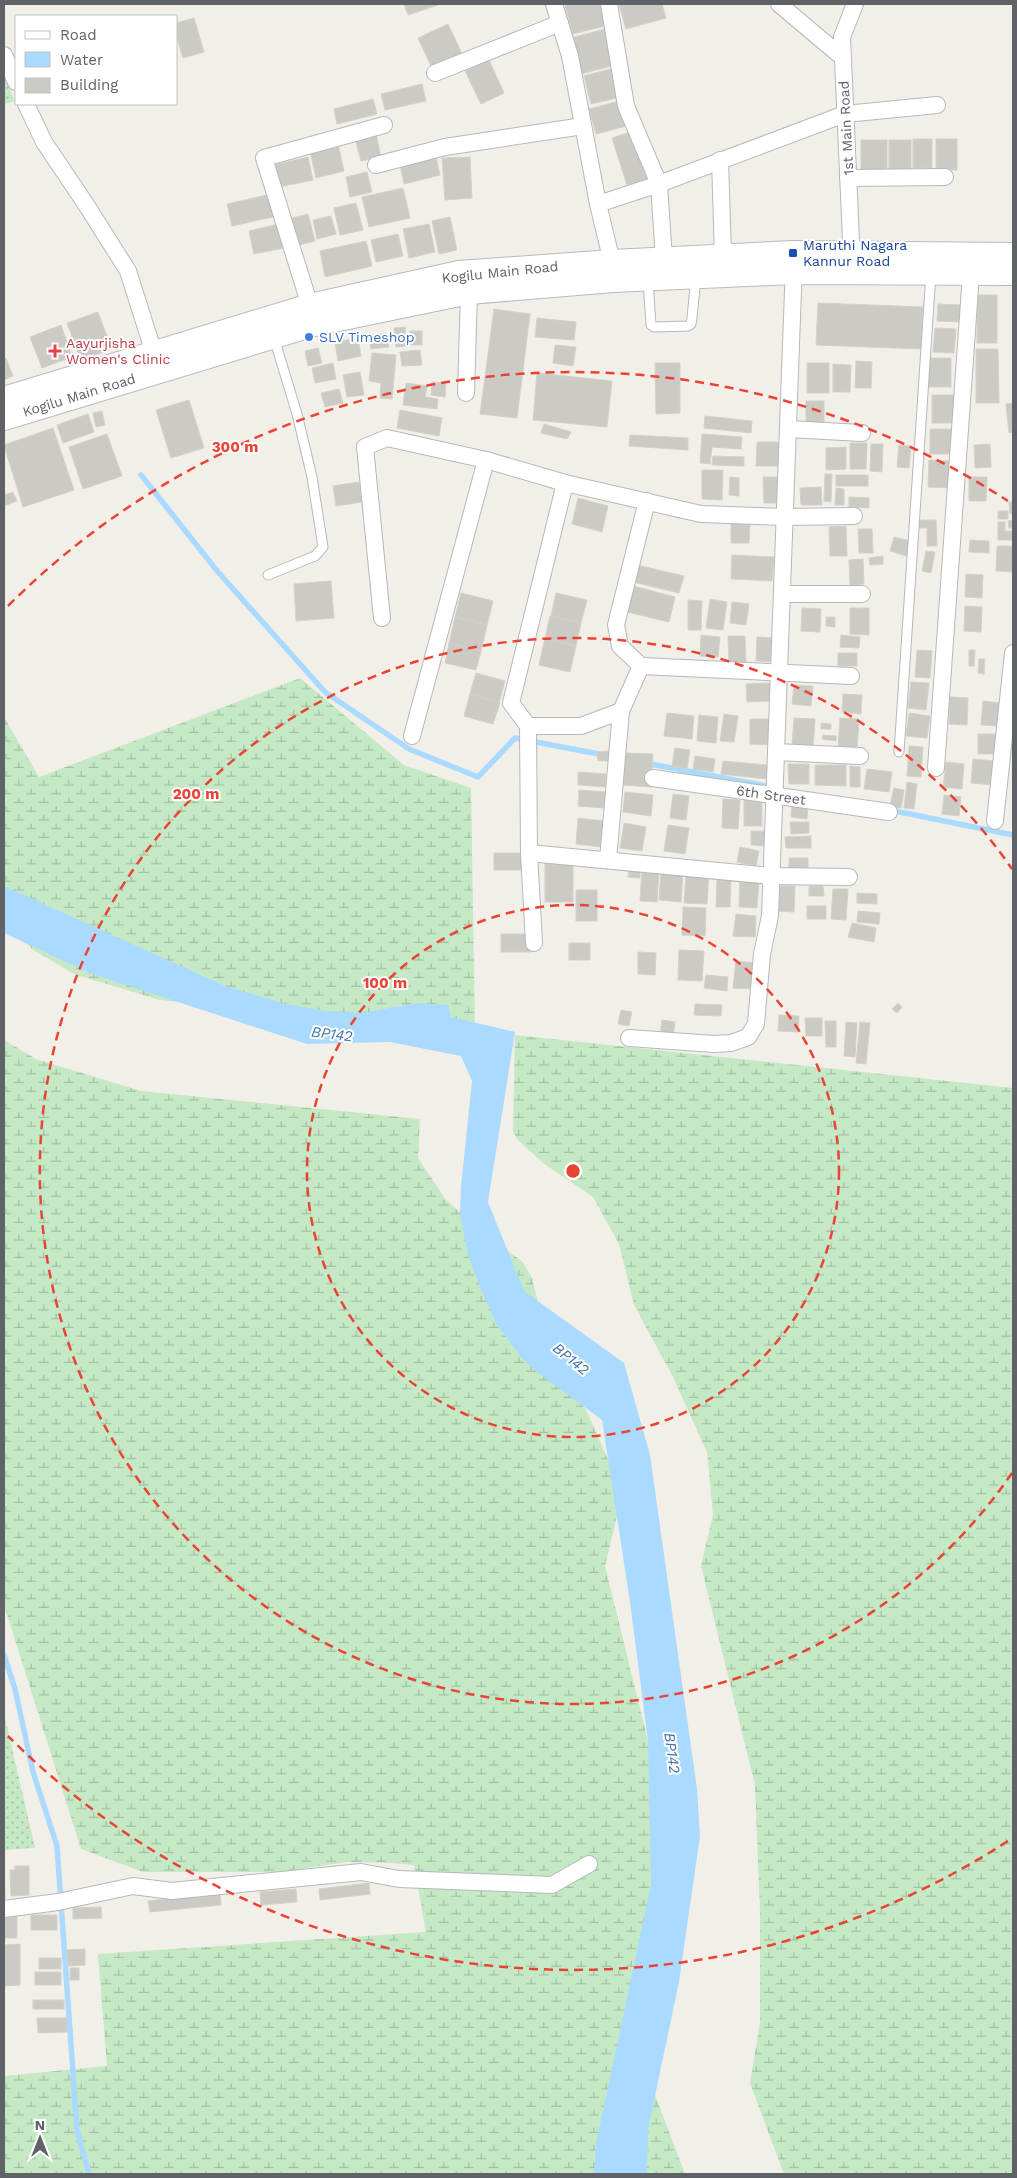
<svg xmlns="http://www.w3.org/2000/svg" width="1017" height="2178" font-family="'Work Sans',sans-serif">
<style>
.grass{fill:url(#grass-dots)}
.wetland{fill:url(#wetland-marsh)}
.water{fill:#aadaff}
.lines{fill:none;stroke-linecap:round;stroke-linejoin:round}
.stream{stroke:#aadaff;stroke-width:5.5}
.building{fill:#cccac5;stroke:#d6d1c6}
.service-casing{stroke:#b5b8bc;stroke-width:11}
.minor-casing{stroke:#b5b8bc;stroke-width:18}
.secondary-casing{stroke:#b6babf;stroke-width:26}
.service{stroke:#fff;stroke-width:9}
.minor{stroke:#fff;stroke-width:16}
.secondary{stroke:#fff;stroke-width:24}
.ring{fill:none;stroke:#ea4335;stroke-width:2.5;stroke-dasharray:9 6}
.transit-dot{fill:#1a4fb4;stroke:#fff;stroke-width:2}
.shop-dot{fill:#3f7fe0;stroke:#fff;stroke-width:2}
.health-dot{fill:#e0444e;stroke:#fff;stroke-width:2}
.labels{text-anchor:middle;stroke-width:4;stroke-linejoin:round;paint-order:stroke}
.street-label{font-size:14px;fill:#5f6368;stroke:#fff}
.transit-label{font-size:14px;fill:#164399;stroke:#fff;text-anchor:start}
.shop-label{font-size:14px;fill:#366cbe;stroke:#fff;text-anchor:start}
.health-label{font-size:14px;fill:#be3a42;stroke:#fff;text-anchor:start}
.water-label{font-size:15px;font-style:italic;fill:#4174aa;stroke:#fff}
.centre{fill:#ea4335;stroke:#fff;stroke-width:2.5}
.ring-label{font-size:15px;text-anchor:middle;font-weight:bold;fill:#ea4335;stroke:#fff;stroke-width:4;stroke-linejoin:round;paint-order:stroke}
</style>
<defs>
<pattern id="grass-dots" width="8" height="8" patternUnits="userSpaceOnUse" patternTransform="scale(1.25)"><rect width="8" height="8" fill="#c5e8c5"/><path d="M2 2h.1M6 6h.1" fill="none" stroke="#a3c0a4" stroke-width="1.8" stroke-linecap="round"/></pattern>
<pattern id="wetland-marsh" width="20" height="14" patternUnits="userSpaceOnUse" patternTransform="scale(1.25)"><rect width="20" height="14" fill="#c5e8c5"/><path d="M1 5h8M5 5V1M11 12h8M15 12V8" fill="none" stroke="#a3c0a4"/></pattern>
</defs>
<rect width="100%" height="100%" fill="#f1efe8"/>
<g class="grass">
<path d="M4 77 15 101 4 104Z"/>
<path d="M4 1713 35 1848 4 1850Z"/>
</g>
<g class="wetland">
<path d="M300 678 404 765 471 788 475 1031 160 1000 74 974 32 949 4 917V717L39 777Z"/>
<path d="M515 1035 1013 1088V2174H784L750 2083 760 2023V1912L755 1785 701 1566 713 1515 707 1452 672 1375 634 1305 619 1244 593 1197 543 1163 518 1140 513 1132Z"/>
<path d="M4 1040 36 1059 141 1091 420 1119 418 1158 446 1200 485 1235 522 1261 532 1278 546 1338 589 1416 615 1476 619 1508 605 1566 662 1798 654 2092 685 2174H4V2076L107 2066 98 1954 426 1932 414 1865 392 1863 347 1862 280 1872H143L81 1849 4 1605Z"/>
</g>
<path class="water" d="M4 886 225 986 285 1004 327 1011 362 1013 418 1003 448 1005 451 1017 515 1032 488 1202 524 1291 624 1363 650 1455 697 1789 700 1836 679 1982 648 2129 647 2174H594L596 2144 651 1885 648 1741 630 1602 602 1420 537 1372 522 1358 497 1325 482 1292 468 1255 460 1213 461 1187 472 1081 461 1056 390 1042 307 1044 92 974 4 933Z"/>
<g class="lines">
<g class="stream">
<path d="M141 475 218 572 325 692 409 749 478 777 515 738 604 755"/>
<path d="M645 763 771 787"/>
<path d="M890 810 1013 835"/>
<path d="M4 1655 15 1689 33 1772 57 1846 77 2130 89 2174"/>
</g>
</g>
<g class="building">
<path d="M404 4H441L408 15Z"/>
<path d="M573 4H603L608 25 573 34 565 6Z"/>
<path d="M619 4H662L666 18 626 29Z"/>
<path d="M194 18 204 52 183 58 176 35V23Z"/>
<path d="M448 24 462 54 432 68 418 38Z"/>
<path d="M605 29 615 65 581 74 571 38Z"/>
<path d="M489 60 504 93 481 104 465 71Z"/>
<path d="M614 68 621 97 591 104 584 76Z"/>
<path d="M422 84 426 101 385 110 381 94Z"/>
<path d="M373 99 377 114 337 124 334 109Z"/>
<path d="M623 100 630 125 596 134 589 109Z"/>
<path d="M631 132 647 179 627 185 612 138Z"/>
<path d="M376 134 381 157 361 161 355 139Z"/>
<rect x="913" y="139" width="19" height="29"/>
<rect x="936" y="139" width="21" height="31"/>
<rect x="861" y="140" width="26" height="33"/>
<rect x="889" y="140" width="22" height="32"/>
<path d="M338 144 344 171 316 178 310 151Z"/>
<path d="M308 157 313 180 279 187 274 165Z"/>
<path d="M436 157 440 175 404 184 400 165Z"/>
<path d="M470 157 472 198 445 200 442 158Z"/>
<path d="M367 172 372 192 350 197 346 177Z"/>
<path d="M403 188 410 218 369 227 362 197Z"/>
<path d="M271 194 277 216 232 226 227 204Z"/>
<path d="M356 203 363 230 340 235 334 208Z"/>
<path d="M308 214 315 241 295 246 288 219Z"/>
<path d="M331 216 336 234 317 239 313 220Z"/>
<path d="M450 217 457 250 439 254 432 221Z"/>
<path d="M278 224 284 248 254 254 249 231Z"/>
<path d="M429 224 435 252 409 258 403 229Z"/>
<path d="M398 234 403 256 376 262 371 240Z"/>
<path d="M366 241 372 266 325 277 320 251Z"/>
<rect x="977" y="295" width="20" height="48"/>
<path d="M818 303 923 307 921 349 816 345Z"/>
<path d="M938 304 961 305 960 322 937 321Z"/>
<path d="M494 309 530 314 517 418 480 414Z"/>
<path d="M98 312 112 349 81 360 67 323Z"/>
<path d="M537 318 576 322 574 340 535 337Z"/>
<path d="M61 325 72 357 42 368 30 337Z"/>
<path d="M405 327 407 346 396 347 394 328Z"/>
<path d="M935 328 956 329 954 353 933 352Z"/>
<rect x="410" y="331" width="12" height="14"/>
<path d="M387 333 389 347 371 349 369 335Z"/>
<path d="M358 338 361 356 338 361 335 342Z"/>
<path d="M555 345 576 347 573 366 553 363Z"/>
<path d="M318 348 322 363 308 366 305 351Z"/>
<path d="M976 349H998L999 403H976Z"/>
<path d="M420 350 422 365 402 366 400 352Z"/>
<path d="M372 353 396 355 392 399 380 398 381 383 369 381Z"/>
<path d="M6 358 13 376 4 380V359Z"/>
<rect x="928" y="358" width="23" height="29"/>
<path d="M856 361 872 362 871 388H855Z"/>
<path d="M333 363 336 379 315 383 312 368Z"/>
<path d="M655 363H680V413L656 414Z"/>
<rect x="807" y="363" width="22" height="30"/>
<path d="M833 364 851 365 850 392H833Z"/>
<path d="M360 372 364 395 347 397 343 375Z"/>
<path d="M537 373 612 381 607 427 533 420Z"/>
<path d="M432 382 446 383 445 397 431 395Z"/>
<path d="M406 383 427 386 425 397 438 399 437 409 403 405Z"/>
<path d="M339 389 343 403 325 407 321 393Z"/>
<rect x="932" y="395" width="22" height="28"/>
<path d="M189 400 204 448 171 458 156 410Z"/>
<rect x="806" y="401" width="18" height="21"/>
<path d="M1013 403V432L1009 433 1006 404Z"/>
<path d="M400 410 442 418 439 436 397 428Z"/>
<path d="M102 411 105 425 96 427 93 413Z"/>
<path d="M88 414 94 432 63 443 57 425Z"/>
<path d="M705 416 752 421 751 433 704 428Z"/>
<path d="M544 424 571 432 567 439 541 433Z"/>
<path d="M53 428 74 490 23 507 4 445Z"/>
<rect x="930" y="429" width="24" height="25"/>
<path d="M107 434 122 476 83 489 69 447Z"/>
<path d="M702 434 742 437 741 449 712 447 710 464 700 463Z"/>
<path d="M630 435 688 438V450L629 446Z"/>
<path d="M757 442H780L779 466H756Z"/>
<path d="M850 443H867L866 469H850Z"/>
<path d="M871 444H883L882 472 870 471Z"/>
<path d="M990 444 991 467 975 468 974 445Z"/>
<path d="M899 445 911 446 909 468 897 467Z"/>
<path d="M846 447V469L826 470V448Z"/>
<path d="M713 456 744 457V466L712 465Z"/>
<path d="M929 460 952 461 951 488 928 487Z"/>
<path d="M702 470H723L722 500 702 499Z"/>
<path d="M825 474H832L831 502 824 501Z"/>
<rect x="836" y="475" width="32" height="11"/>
<path d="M730 477 739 478V496L729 495Z"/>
<path d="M763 477H779L780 503H764Z"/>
<path d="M969 477H987L986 501H969Z"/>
<path d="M359 482 362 502 336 506 333 486Z"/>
<path d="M821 487 822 505H801L800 488Z"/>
<path d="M836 488 844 489V505H835Z"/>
<path d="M13 492 17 501 4 506V495Z"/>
<path d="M849 497 869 498V508L849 507Z"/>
<path d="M578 498 608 506 602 532 572 524Z"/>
<path d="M1009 502H1013V514H1010Z"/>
<rect x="998" y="511" width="10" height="8"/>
<path d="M918 520H936L937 546H927V528H919Z"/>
<path d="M1013 520V528H1009L1008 521Z"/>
<path d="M998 522H1005V531H1013V540H998Z"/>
<path d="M731 523 750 524 749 543H731Z"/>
<path d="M846 526 847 556H830L829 527Z"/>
<path d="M858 529H872L873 553H859Z"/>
<path d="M894 537 910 541 906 556 890 551Z"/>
<path d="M970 540 989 541V553L969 552Z"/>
<path d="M997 546H1013V572L996 571Z"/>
<path d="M926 551 935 552 931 573 922 571Z"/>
<path d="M732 555 774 557 772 581 731 579Z"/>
<path d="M883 556V564L870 565 869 558Z"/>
<path d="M863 559 864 584 850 585 849 560Z"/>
<path d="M637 565 684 576 679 593 633 582Z"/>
<path d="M966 574 983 575 982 598 965 597Z"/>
<path d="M331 581 334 618 296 621 294 584Z"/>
<path d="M630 585 675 597 669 622 623 611Z"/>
<path d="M461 593 493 601 487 625 455 617Z"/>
<path d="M556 593 587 600 581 623 551 616Z"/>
<path d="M710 599 727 602 723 630 706 628Z"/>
<path d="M688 600 702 601 701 630H688Z"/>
<path d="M732 602 749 604 746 625 730 623Z"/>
<path d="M965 606 982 607 981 632 964 631Z"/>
<path d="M802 608 821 609 820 632 801 631Z"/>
<path d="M850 608H869V635L850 634Z"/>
<path d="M550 616 581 623 576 646 545 638Z"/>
<path d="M455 617 487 625 481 651 449 643Z"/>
<path d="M826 617H835V627L826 626Z"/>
<path d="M701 635 720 637 718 657 700 656Z"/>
<path d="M841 635 860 637 859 648 840 647Z"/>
<path d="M728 636H745L746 665H729Z"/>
<path d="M757 637 774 638 773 662 756 661Z"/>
<path d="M545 638 576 646 570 672 539 665Z"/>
<path d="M449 643 481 651 476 670 445 663Z"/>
<path d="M917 650 932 651 930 678 915 677Z"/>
<path d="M969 650H975L974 666H969Z"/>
<rect x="838" y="653" width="19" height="13"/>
<path d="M979 659H985L984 674 978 673Z"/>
<path d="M476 673 505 681 499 703 470 694Z"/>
<path d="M911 682 929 683 926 710 908 708Z"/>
<path d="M771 683 772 701 747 702 746 684Z"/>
<path d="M794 685 813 686 811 706 792 704Z"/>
<path d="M470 694 500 703 493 724 464 716Z"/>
<path d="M843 694 862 695 861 714 842 712Z"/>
<path d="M950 697 968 698 967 725 949 724Z"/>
<path d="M983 701 1001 703 999 726 981 725Z"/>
<path d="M667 713 694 716 692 739 664 736Z"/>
<path d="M909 713 930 716 927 738 906 736Z"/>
<path d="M724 714 738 716 734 742 720 741Z"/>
<path d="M699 715 718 717 716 743 697 741Z"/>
<path d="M794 718 815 719 813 749 792 747Z"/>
<path d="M840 718 859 719 857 750 838 749Z"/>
<path d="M750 719H773L772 745 750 744Z"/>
<path d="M821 723 831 724V729H821Z"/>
<rect x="978" y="734" width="18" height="20"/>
<path d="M823 735 836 736V741L822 739Z"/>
<path d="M909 746 923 747 921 777 907 776Z"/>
<path d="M675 748 690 750 687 769 672 766Z"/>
<path d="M609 751V761H598L597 752Z"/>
<path d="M625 753 653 754 651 787 623 785Z"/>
<path d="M695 756 715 759 713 772 693 769Z"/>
<path d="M973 759 996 761 994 785 971 783Z"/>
<path d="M723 761 768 765 767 779 721 774Z"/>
<path d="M946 762 964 764 962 789 943 787Z"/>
<path d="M788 764H809V784H789Z"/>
<path d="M815 765H846V786L815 785Z"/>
<path d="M850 766 860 767V787H850Z"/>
<path d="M867 769 892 772 889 792 864 789Z"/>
<path d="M578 772 606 774 605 787 578 785Z"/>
<path d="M907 782 917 784 914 809 904 808Z"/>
<path d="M894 788 904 790 901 808 890 806Z"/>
<path d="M579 790 606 792 604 808 578 806Z"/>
<path d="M625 792 653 795 651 816 623 812Z"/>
<path d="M673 794 689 796 686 820 670 818Z"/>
<path d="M944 795 961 797 959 816 942 814Z"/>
<path d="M723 799 740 800 738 829 722 828Z"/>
<rect x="744" y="799" width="18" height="27"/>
<path d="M792 804 808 806 807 819 791 817Z"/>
<path d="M578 818 604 821 602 847 576 844Z"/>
<path d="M790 822H809V833L791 834Z"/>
<path d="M624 823 646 827 642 851 620 848Z"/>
<path d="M668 825 689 828 685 854 664 851Z"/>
<path d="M751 831H766L765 846 751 845Z"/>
<path d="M811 836V848H786L785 837Z"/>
<path d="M740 847 759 851 756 866 737 862Z"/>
<rect x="494" y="853" width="32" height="17"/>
<rect x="789" y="858" width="19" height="10"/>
<rect x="545" y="863" width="28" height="39"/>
<path d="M629 868 640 869V878L628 877Z"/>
<path d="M642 869 659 870 657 902 640 901Z"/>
<path d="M661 870 683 871 681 902 659 900Z"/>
<path d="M686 872 709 873 707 904 684 903Z"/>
<path d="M717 878H731L730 907H716Z"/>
<path d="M740 881 759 882 757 908 739 907Z"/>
<path d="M778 886H795L794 912 777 911Z"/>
<path d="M809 886H823L824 896H809Z"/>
<path d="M833 889H848L846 920 831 919Z"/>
<rect x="576" y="890" width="21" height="31"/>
<path d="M857 893 877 894V904L857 903Z"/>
<rect x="807" y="906" width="19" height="13"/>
<path d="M683 907 706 908 705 936 682 935Z"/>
<path d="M858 911 880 913 879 924 857 922Z"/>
<path d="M736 914 756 916 755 937 733 936Z"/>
<path d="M852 923 876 928 874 942 848 937Z"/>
<rect x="501" y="934" width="29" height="18"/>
<rect x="569" y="943" width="21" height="17"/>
<path d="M679 950 704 951 702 981 678 980Z"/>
<path d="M638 952 656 953 655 975 638 974Z"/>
<path d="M736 961 755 963 753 989 733 988Z"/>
<path d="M706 975 728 977 727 991 704 988Z"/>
<path d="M898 1003 902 1007 897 1013 892 1009Z"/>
<path d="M695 1004 722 1005 721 1016 694 1015Z"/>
<path d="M621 1010 632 1012 629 1026 618 1024Z"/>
<path d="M779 1015 799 1016 798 1032 778 1031Z"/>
<path d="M805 1018H822V1036H806Z"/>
<path d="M662 1020 675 1022 673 1037 660 1035Z"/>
<path d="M825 1021H836V1047H826Z"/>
<path d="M846 1022 857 1023 855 1057 844 1056Z"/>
<path d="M860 1022 870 1023 866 1064 856 1063Z"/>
<path d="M15 1866H29V1895L11 1896 10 1870H15Z"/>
<path d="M4 1868 5 1898H4Z"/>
<path d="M369 1883 370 1894 320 1900 319 1889Z"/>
<path d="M296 1889 297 1902 261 1905 260 1892Z"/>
<path d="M220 1893 221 1905 150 1912 148 1901Z"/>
<path d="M101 1907 102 1918 73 1919V1908Z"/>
<rect x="4" y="1914" width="13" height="24"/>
<rect x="31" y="1915" width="26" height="15"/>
<path d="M20 1944V1985L4 1986V1945Z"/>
<path d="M85 1949V1965L68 1966 67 1950Z"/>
<rect x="39" y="1958" width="22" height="11"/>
<rect x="70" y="1968" width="9" height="12"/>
<rect x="35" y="1972" width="26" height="13"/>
<rect x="33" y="2000" width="31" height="9"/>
<path d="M37 2018H67V2032L38 2033Z"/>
</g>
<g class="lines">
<g class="service-casing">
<g id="service">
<path d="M648 280 651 325 654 327 688 326 691 324 692 318 696 276"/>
<path d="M268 575 315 556 323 547 312 477 297 414 274 338"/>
<path d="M899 752 931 273"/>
</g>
</g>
<g class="minor-casing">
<g id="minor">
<path d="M554 4 570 56 598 204 612 262"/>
<path d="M609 4 626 106 659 184 664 259"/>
<path d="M779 4 842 57"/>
<path d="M4 55 16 82"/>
<path d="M435 73 560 23"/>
<path d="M26 104 44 142 87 206 128 271 154 353"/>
<path d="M720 160 723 256"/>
<path d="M376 165 445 147 583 126"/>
<path d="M848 178 945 177"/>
<path d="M598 204 659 184 845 114 937 105"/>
<path d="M852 263 842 37 855 4"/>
<path d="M310 306 264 158 384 125"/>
<path d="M466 393 469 292"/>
<path d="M788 429 862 433"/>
<path d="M782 594H862"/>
<path d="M382 618 365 447 387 438 486 460 565 483 701 514 785 517 854 516"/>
<path d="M641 666 851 676"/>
<path d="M528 726H581L621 711"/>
<path d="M412 736 486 460"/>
<path d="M776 752 860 756"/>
<path d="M936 768 971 274"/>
<path d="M653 778 889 812"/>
<path d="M995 821 1013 653"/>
<path d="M529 853 771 876 849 877"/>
<path d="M608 860 621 711 641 666 620 646 616 625 647 501"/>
<path d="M534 943 529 853 528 726 511 703 565 483"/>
<path d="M629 1038 714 1044 731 1043 748 1037 756 1024 762 954 770 916 794 263"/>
<path d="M4 1909 58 1902 133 1886 172 1891 361 1872 399 1879 552 1885 589 1864"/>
</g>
</g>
<g class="secondary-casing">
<g id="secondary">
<path d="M4 399 310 306 459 273 612 262 793 253 1013 255"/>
<path d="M4 418 314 324 469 292 613 280 794 272 1013 273"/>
</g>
</g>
<use href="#service" class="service"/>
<use href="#minor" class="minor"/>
<use href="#secondary" class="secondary"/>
</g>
<g class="ring">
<circle cx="573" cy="1171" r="266"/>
<path d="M1012 1473A533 533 0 1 1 1012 869"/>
<path d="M1008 1841A799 799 0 0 1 8 1736M8 606A799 799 0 0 1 1008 501"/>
</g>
<rect class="transit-dot" x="788" y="248" width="10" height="10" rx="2.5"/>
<circle class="shop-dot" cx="309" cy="337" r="5"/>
<path class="health-dot" d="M52.5 343.5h5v5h5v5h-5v5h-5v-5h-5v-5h5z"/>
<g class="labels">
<g class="street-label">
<text transform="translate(846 128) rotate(-93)" y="5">1st Main Road</text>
<text transform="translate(500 272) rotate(-6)" y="5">Kogilu Main Road</text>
<text transform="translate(79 395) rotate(-17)" y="5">Kogilu Main Road</text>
<text transform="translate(771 795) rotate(8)" y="5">6th Street</text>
</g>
<g class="transit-label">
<text x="803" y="250">Maruthi Nagara<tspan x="803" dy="16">Kannur Road</tspan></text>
</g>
<g class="shop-label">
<text x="319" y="342">SLV Timeshop</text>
</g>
<g class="health-label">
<text x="66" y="348">Aayurjisha<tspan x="66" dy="16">Women's Clinic</tspan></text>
</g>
<g class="water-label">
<text transform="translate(332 1034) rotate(7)" y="5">BP142</text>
<text transform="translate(571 1359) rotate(39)" y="5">BP142</text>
<text transform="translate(672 1753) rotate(82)" y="5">BP142</text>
</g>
</g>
<circle cx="573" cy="1171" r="8" class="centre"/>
<g class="ring-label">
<text x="235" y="452">300 m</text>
<text x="196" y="799">200 m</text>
<text x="385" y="988">100 m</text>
</g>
<rect width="1017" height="2178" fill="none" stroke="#5f6368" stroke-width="10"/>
<rect x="15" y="15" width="162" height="90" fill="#ffffff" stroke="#bfc1c3"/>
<rect x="25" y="31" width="25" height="8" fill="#ffffff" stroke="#bfc1c3"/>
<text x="60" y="40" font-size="15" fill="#5f6368">Road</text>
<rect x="25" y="52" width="25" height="15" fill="#aadaff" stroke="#bfc1c3"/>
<text x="60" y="65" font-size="15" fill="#5f6368">Water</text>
<rect x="25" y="78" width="25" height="15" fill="#cccac5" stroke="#bfc1c3"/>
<text x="60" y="90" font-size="15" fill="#5f6368">Building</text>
<g transform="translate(40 2138)" stroke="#ffffff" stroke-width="4" paint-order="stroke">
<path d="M0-4L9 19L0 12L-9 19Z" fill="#5f6368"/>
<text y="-8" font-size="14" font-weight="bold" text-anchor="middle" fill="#5f6368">N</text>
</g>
</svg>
